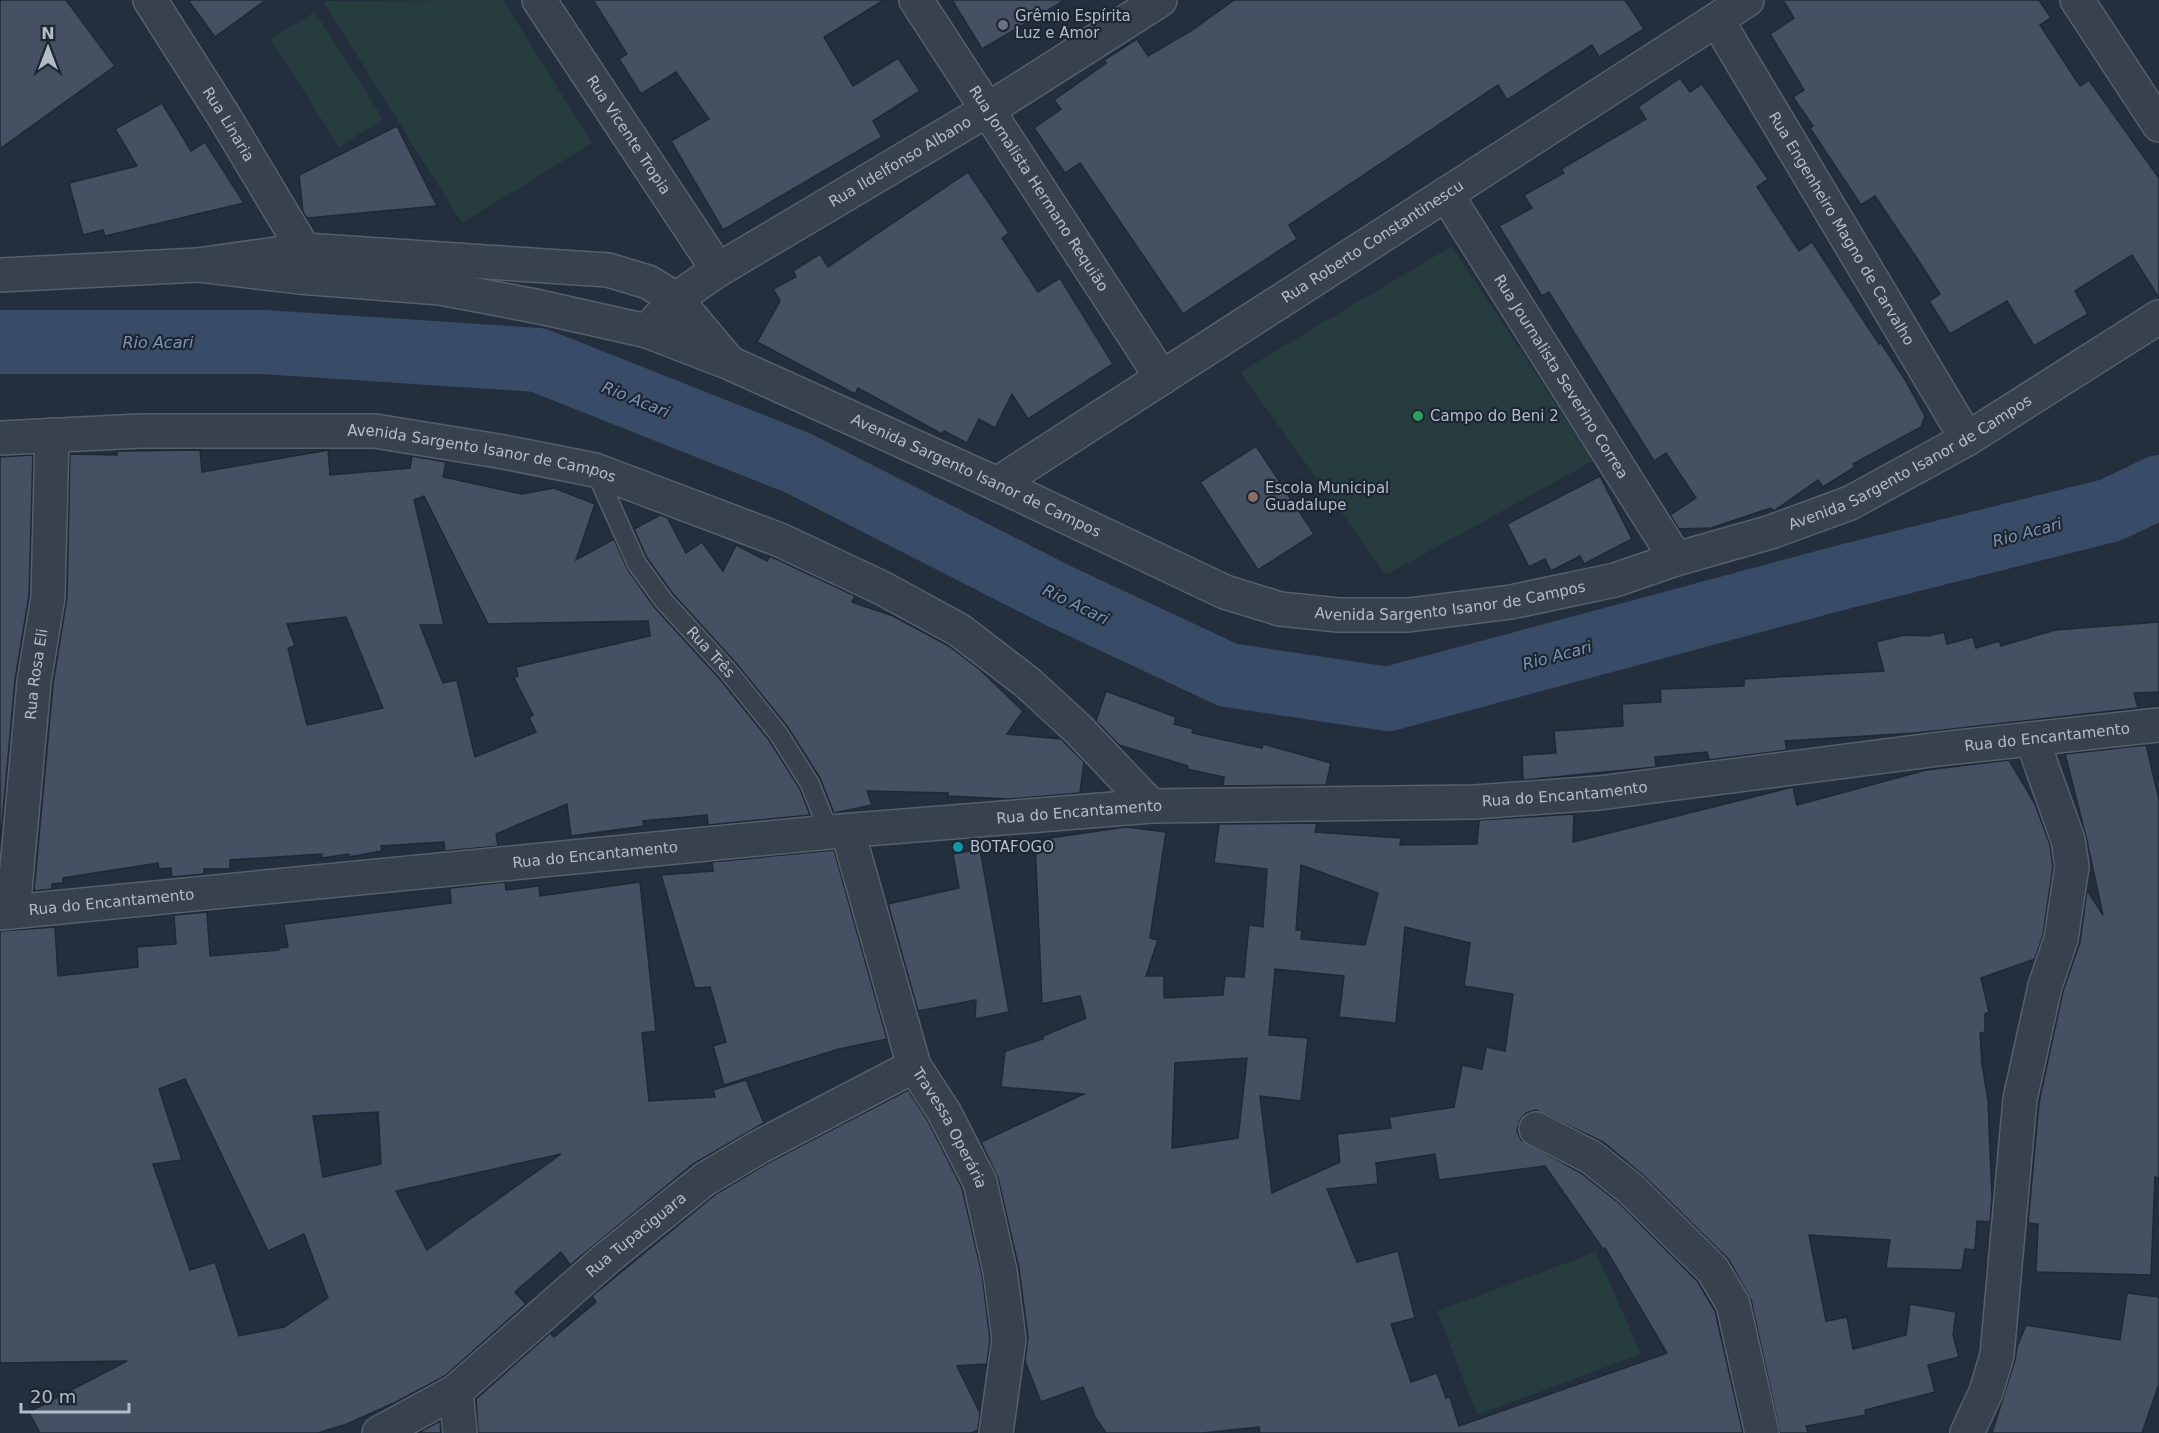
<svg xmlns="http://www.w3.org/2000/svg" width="2159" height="1433" font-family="'DejaVu Sans',sans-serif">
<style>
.green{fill:#263c3f}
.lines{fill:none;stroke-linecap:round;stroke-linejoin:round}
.river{stroke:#394c67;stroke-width:64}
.building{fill:#455162;stroke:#1f2835;stroke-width:1.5;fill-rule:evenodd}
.service-casing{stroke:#565f6c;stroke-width:21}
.minor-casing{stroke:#565f6c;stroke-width:36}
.tertiary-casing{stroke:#565f6c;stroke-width:36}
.service{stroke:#38414e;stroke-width:18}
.minor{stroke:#38414e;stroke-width:33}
.tertiary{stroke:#38414e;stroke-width:33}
.worship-dot{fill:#6b7280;stroke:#1d2633;stroke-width:2}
.leisure-dot{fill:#2e9e5b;stroke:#1d2633;stroke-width:2}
.education-dot{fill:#8d6e63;stroke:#1d2633;stroke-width:2}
.culture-dot{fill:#0f9aa8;stroke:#1d2633;stroke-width:2}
.labels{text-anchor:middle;stroke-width:4.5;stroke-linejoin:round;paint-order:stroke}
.poi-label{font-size:15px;fill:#b4bcc9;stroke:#1d2633;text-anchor:start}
.street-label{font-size:15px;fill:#b4bcc9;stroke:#1d2633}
.water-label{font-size:16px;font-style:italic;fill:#7c92b1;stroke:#1d2633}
</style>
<rect width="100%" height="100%" fill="#242f3e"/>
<g class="green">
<path d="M503 0 592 143 462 223 323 1Z"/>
<path d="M315 12 383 119 339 147 271 39Z"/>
<path d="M1452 246 1593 461 1386 575 1240 372Z"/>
<path d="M1596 1252 1641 1354 1477 1415 1437 1311Z"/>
</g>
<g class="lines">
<path class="river" d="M0 342H263L538 360 798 463 1057 595 1228 675 1388 699 1847 576 2111 510 2159 487"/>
</g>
<g class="building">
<path d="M0 0H66L115 66 0 149Z"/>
<path d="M188 0H266L215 37Z"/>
<path d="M593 0H884L824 37 853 86 898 58 920 91 873 121 882 137 723 230 671 141 709 119 676 72 641 94 619 59 627 54Z"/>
<path d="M952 0H1065L982 49Z"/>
<path d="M1234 0H1625L1644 29 1599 57 1592 45 1507 100 1498 85 1289 225 1297 239 1183 314 1080 163 1065 173 1034 128 1061 109 1054 100 1106 63 1104 60 1137 39 1148 56 1192 30Z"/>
<path d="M1783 0H2039L2051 18 2040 25 2080 86 2089 80 2159 178V298L2132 255 2075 291 2088 314 2034 346 2007 301 1950 334 1929 301 1940 294 1916 257 1875 196 1861 205 1810 128 1813 126 1793 97 1804 90 1770 34 1794 18Z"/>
<path d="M1680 78 1690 92 1702 84 1768 179 1757 187 1799 251 1812 242 1879 344 1881 343 1904 378 1925 416 1921 427 1853 464 1855 467 1823 487 1818 480 1774 511 1771 508 1711 528 1679 529 1670 515 1696 498 1666 453 1654 461 1549 292 1542 296 1499 226 1532 208 1524 195 1564 173 1561 169 1646 119 1638 107Z"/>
<path d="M162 103 191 151 205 142 244 203 105 236 103 230 83 235 69 183 137 166 115 129Z"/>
<path d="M397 126 437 206 307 218 303 212 299 175Z"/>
<path d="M968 172 1009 233 1002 238 1038 292 1060 278 1113 364 1028 419 1012 394 995 428 979 419 967 443 944 431 942 434 858 388 855 394 757 342 780 301 773 289 796 277 793 271 820 254 828 267Z"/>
<path d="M1256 446 1314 534 1258 570 1200 482Z"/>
<path d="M200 450 202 472 328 450 330 475 410 468 412 456 446 462 443 477 522 494 554 488 595 504 576 560 614 539 628 570 655 608 719 678 769 740 800 789 810 815 708 825 707 815 643 821 644 826 571 836 567 804 496 834 498 846 445 851 444 842 381 846 382 851 349 857V854L322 858V854L230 860V869H204V874L172 877 171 868 159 869 158 863 63 878V883L52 884V889L34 891 53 684 67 597 70 454 117 455V451H125ZM424 496 488 624 648 621 650 636 516 667 518 676 514 678 533 715 529 718 536 732 475 757 457 680 443 683 420 625H444L414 500ZM346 617 383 708 307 725 288 648 295 646 287 624Z"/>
<path d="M33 455 29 595 15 680 0 847V457Z"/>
<path d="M1600 476 1632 539 1584 564 1580 556 1551 571 1545 559 1529 567 1507 524Z"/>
<path d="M660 515 667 517 686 553 702 542 723 571 736 545 767 561 770 556 855 596 852 602 893 616 949 646 978 668 1023 711 1007 734 1061 739 1084 762 1080 793 1009 799 948 796V793L867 791 872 805 834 813 820 778 787 726 736 663 673 594 647 558 634 529Z"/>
<path d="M2159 622V692L2134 693 2138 708 1916 733 1785 741 1787 750 1709 760 1707 752 1655 757 1656 767 1523 780 1522 755 1556 753 1554 731 1623 726 1622 704 1661 702 1660 689 1744 686V679L1884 671 1876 642 1904 635 1928 636 1944 632 1947 644 1973 637 1976 648 1999 641 2001 646 2055 630Z"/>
<path d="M1106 691 1176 717 1174 724 1193 729 1192 733 1262 748 1263 744 1331 763 1326 785 1223 786 1224 777 1187 769 1188 766 1119 745 1096 721Z"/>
<path d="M2146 745 2159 799V1178L2155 1177 2151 1275 2036 1272 2038 1224 2028 1223 2039 1102 2063 991 2080 942 2087 890 2103 915 2086 837 2065 754Z"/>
<path d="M2009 760 2035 804 2050 845 2053 866 2043 935 2035 959 1981 978 1989 1012 1985 1014V1032L1980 1033 1982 1064 1988 1101 1992 1197 1990 1222 1977 1221 1975 1250 1965 1249 1962 1270 1886 1268 1890 1240 1809 1235 1826 1321 1847 1317 1853 1349 1906 1335 1910 1304 1956 1312 1953 1335 1959 1357 1928 1365 1935 1392 1865 1410 1866 1415 1806 1426 1808 1433H1780L1751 1300 1729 1260 1644 1176 1603 1142 1536 1110 1526 1113 1520 1120 1517 1131 1521 1140 1581 1173 1619 1203 1698 1282 1715 1311 1743 1433H1260L1259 1427 1202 1433H1106L1095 1417 1083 1387 1041 1402 1025 1361 1028 1337 1019 1269 998 1178 981 1142 1084 1094 1001 1087 1005 1051 1043 1039V1036L1086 1018 1080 996 1042 1004 1035 840 1126 827 1166 832 1150 938 1158 940 1146 976H1164V998L1223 995 1225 976 1244 977 1249 925 1263 927 1267 869 1214 863 1219 824 1317 823 1315 832 1401 838 1400 845 1477 844 1479 820 1574 814 1573 842 1793 787 1797 805 1926 770ZM1301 865 1378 893 1365 945 1301 939 1302 930H1296ZM1405 927 1470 943 1464 986 1513 994 1505 1051 1486 1047 1482 1069 1462 1065 1454 1107 1389 1117 1391 1128 1337 1134 1340 1162 1272 1193 1260 1096 1301 1101 1308 1038 1269 1035 1275 969 1344 976 1339 1017 1396 1023ZM1247 1058 1238 1138 1172 1148 1175 1063ZM1435 1154 1439 1180 1545 1166 1603 1249 1605 1248 1667 1353 1459 1426 1450 1397 1446 1398 1437 1373 1411 1382 1391 1324 1415 1318 1398 1251 1357 1262 1327 1189 1378 1184 1376 1163Z"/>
<path d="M980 849 1009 1012 975 1019 976 1000 918 1011 888 904 959 888 953 854Z"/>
<path d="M834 850 887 1039 839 1049 724 1085 713 1046 726 1042 710 987 695 988 661 875 713 871 712 862Z"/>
<path d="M505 882 506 890 539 886 540 896 640 882 656 1031 642 1033 649 1101 715 1097 713 1090 746 1080 764 1123 693 1164 570 1265 561 1252 515 1292 526 1304 445 1376 396 1402 347 1424 318 1433H40L29 1412 127 1361 0 1363V931L55 927 58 976 138 967 137 947 176 944 174 915 207 912 210 956 279 950V948L288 947 284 924 451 903 450 888ZM185 1079 268 1251 304 1234 328 1298 284 1327 239 1336 215 1262 190 1270 153 1164 182 1160 159 1089ZM378 1112 381 1164 323 1177 313 1116ZM561 1154 427 1250 396 1191Z"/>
<path d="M908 1090 928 1121 962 1188 982 1274 990 1339 987 1364 957 1366 980 1413 978 1430 971 1433H478L476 1399 550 1333 554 1337 596 1302 592 1296 716 1194 768 1163Z"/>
<path d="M2127 1293 2159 1297V1384L2142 1433H1992L2015 1360 2017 1347 2026 1325 2120 1340Z"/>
<path d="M440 1421 441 1433H418Z"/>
</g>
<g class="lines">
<g class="service-casing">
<g id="service">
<path id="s1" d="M595 470 637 564 664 601 728 671 778 733 810 784 829 832"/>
</g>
</g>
<g class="minor-casing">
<g id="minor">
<path id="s2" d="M150 0 225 118 304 250"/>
<path id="s3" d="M539 0 718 270"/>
<path id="s4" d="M916 0 1162 378"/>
<path d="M2077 0 2159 125"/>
<path id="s5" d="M1717 20 1967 439"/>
<path id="s6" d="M1446 194 1676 559"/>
<path id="s7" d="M647 331 676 299 718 270 989 109 1160 0"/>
<path id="s8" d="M0 438 141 431H375L504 452 595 470 780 540 882 588 959 630 1028 683 1079 730 1151 806"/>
<path id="s9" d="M997 484 1747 0"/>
<path id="s10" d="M848 832 914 1066 944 1112 980 1182 1000 1271 1009 1339 996 1433"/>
<path id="s11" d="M13 911 34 682 48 597 52 435"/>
<path id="s12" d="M0 913 829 832 1151 806 1475 802 1599 793 1939 749 2159 725"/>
<path d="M1536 1129 1591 1157 1631 1189 1713 1270 1733 1304 1762 1433"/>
<path d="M456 1391 460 1433"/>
<path id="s13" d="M379 1433 456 1391 607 1258 705 1179 759 1147 914 1066"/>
<path d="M1967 1433 1986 1392 1997 1355 2020 1099 2045 986 2061 939 2072 866 2068 840 2032 739"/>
</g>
</g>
<g class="tertiary-casing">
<g id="tertiary">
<path id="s14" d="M198 265 299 277 440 288 540 307 647 331 730 363 997 484 1225 592 1280 609 1338 615H1409L1511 602 1615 580 1676 559 1771 532 1850 503 1967 439 2159 317"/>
<path d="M0 275 198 265 304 250 608 270 648 282 676 299 729 362"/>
</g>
</g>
<use href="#service" class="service"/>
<use href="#minor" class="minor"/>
<use href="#tertiary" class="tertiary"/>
</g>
<circle class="worship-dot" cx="1003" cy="25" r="6"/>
<circle class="leisure-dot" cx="1418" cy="416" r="6"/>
<circle class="education-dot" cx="1253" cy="497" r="6"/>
<circle class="culture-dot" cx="958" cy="847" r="6"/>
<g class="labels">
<g class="poi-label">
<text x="1015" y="21">Grêmio Espírita<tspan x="1015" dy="17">Luz e Amor</tspan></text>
<text x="1430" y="421">Campo do Beni 2</text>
<text x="1265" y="493">Escola Municipal<tspan x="1265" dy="17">Guadalupe</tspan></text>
<text x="970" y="852">BOTAFOGO</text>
</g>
<g class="street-label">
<text dy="5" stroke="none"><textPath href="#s2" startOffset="147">Rua Linaria</textPath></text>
<text dy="5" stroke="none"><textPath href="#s3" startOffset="162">Rua Vicente Tropia</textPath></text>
<text dy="5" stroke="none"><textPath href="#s7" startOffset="306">Rua Ildelfonso Albano</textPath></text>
<text dy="5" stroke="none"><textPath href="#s4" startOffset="225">Rua Jornalista Hermano Requião</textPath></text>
<text dy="5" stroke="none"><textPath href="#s5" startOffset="243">Rua Engenheiro Magno de Carvalho</textPath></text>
<text dy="5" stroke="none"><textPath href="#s9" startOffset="447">Rua Roberto Constantinescu</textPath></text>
<text dy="5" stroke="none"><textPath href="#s6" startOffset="216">Rua Journalista Severino Correa</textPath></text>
<text dy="5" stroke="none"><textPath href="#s8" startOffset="484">Avenida Sargento Isanor de Campos</textPath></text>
<text dy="5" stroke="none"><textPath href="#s14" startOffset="1804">Avenida Sargento Isanor de Campos</textPath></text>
<text dy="5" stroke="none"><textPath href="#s14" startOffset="814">Avenida Sargento Isanor de Campos</textPath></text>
<text dy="5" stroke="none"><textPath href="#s14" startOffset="1318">Avenida Sargento Isanor de Campos</textPath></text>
<text dy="5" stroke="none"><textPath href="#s1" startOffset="218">Rua Três</textPath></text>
<text dy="5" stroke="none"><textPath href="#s11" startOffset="238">Rua Rosa Eli</textPath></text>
<text dy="5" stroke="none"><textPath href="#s12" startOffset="2056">Rua do Encantamento</textPath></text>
<text dy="5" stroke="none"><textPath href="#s12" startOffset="1570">Rua do Encantamento</textPath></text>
<text dy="5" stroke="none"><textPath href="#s12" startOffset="1084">Rua do Encantamento</textPath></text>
<text dy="5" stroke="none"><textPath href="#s12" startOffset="598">Rua do Encantamento</textPath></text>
<text dy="5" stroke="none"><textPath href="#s12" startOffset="112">Rua do Encantamento</textPath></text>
<text dy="5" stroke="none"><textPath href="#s10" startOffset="315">Travessa Operária</textPath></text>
<text dy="5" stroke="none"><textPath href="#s13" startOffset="326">Rua Tupaciguara</textPath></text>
</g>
<g class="water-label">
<text x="158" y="348">Rio Acari</text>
<text transform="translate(636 399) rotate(22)" y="6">Rio Acari</text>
<text transform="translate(2027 532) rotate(-15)" y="6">Rio Acari</text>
<text transform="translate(1076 604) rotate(26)" y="6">Rio Acari</text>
<text transform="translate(1557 655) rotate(-15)" y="6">Rio Acari</text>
</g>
</g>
<g transform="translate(48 48)" stroke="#1d2633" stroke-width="4.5" paint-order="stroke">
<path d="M0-4.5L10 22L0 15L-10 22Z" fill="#b4bcc9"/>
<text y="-9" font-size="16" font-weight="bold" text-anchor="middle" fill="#b4bcc9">N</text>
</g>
<path d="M21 1403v9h108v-9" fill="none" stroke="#b4bcc9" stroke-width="3"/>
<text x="30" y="1403" font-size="18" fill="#b4bcc9" stroke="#1d2633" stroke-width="4.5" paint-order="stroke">20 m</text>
</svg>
